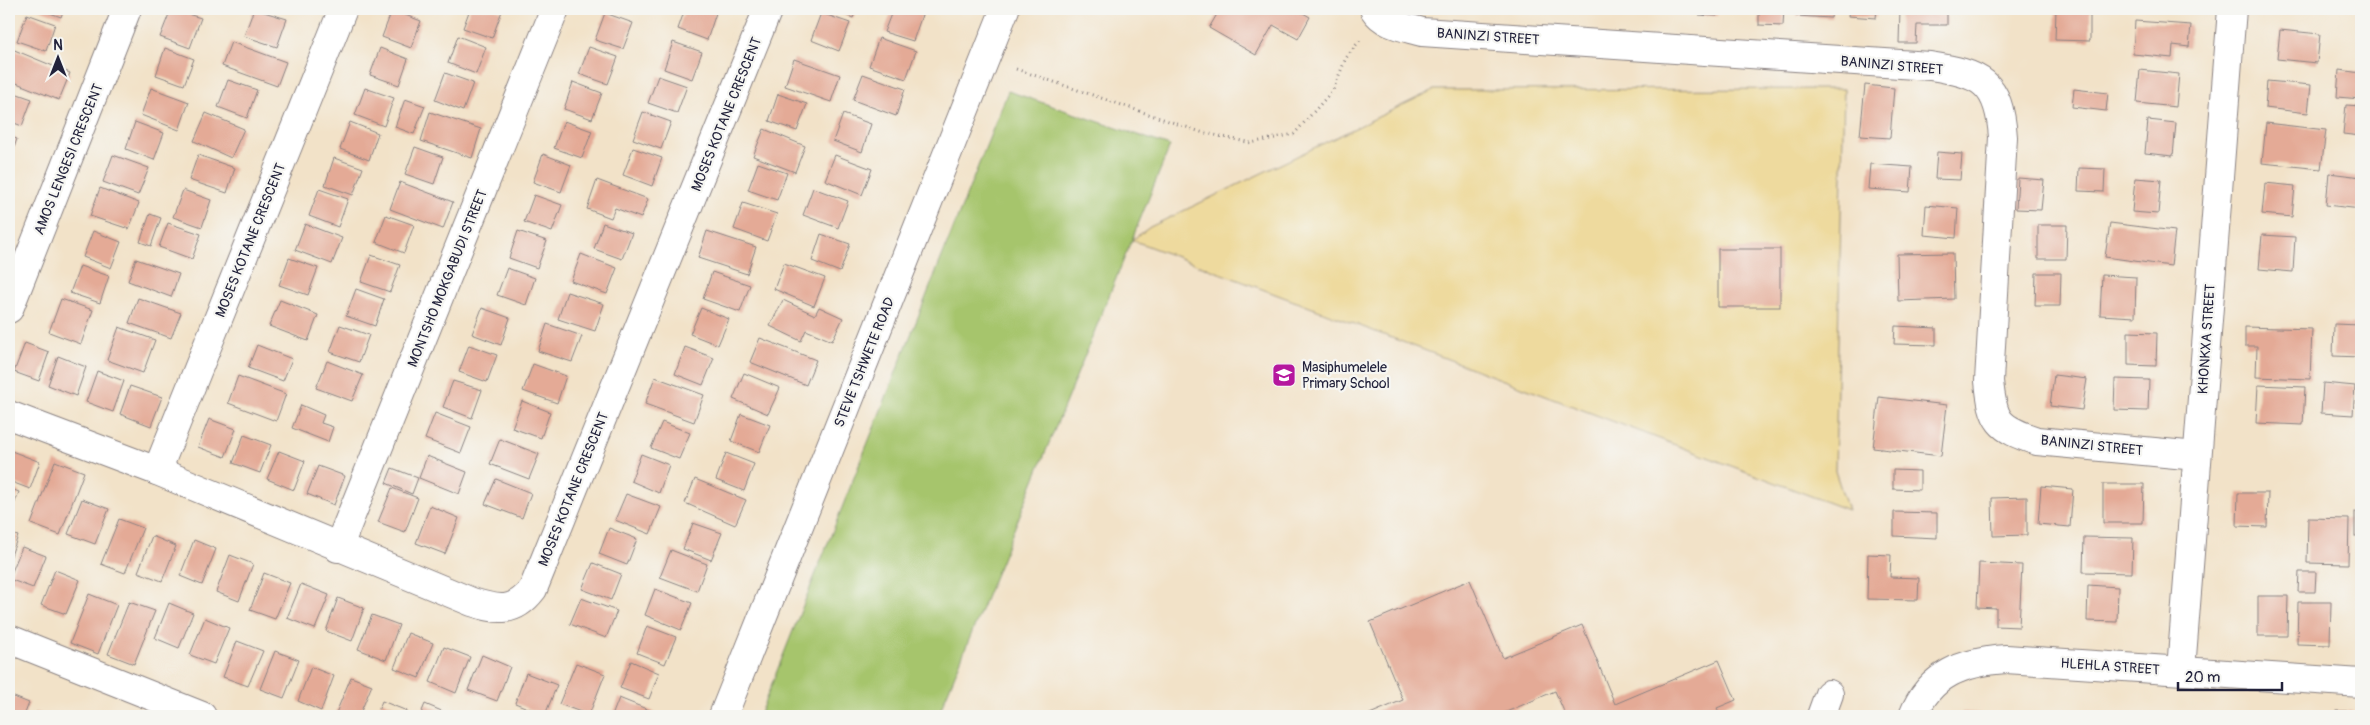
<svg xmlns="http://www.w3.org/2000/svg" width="2370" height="725" font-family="Pangolin,sans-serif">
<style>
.green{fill:#a6c56c;stroke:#647454}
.sand{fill:#eeda9e;stroke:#887e6c}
.building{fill:#e4aa96}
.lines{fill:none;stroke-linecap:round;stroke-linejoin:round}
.minor-casing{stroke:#8a8282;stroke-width:30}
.path{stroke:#8a8282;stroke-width:3;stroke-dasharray:1 4;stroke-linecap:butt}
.minor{stroke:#fff;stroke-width:28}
.labels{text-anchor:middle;stroke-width:4.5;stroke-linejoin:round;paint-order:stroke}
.street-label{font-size:14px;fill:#22223b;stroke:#f6f6f2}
.poi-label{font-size:14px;fill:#22223b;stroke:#f6f6f2;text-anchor:start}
</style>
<rect width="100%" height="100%" fill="#f6f6f2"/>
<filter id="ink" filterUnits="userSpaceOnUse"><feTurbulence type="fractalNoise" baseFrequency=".02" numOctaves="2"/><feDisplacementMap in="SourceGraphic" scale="10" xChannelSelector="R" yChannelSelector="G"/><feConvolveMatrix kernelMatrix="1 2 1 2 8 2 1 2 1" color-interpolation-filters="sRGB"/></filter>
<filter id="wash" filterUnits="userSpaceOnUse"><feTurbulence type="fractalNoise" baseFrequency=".0096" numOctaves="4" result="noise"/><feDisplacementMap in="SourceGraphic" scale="20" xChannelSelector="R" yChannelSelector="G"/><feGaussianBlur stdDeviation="1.12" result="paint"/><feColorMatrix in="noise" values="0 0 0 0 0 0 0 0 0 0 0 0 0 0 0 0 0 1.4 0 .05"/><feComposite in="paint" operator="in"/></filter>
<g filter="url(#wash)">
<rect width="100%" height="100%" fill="#f2e2c8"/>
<path class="green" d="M1008 91 1170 146 938 716H759Z"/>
<path class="sand" d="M1844 89 1835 471 1848 510 1132 240 1150 227 1434 90Z"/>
<g id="blocks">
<g class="building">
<path d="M39 9H64L61 17Z"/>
<path d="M171 9 201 18 190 48 160 37Z"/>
<path d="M254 9 287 19 277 47 244 36Z"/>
<path d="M470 9H495L502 11 492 38 463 28Z"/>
<path d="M685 9H706L716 13 707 40 678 29Z"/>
<path d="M830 9H857L853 18Z"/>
<path d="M893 9H906L922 15 913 41 884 32Z"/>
<path d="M1220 9H1296L1310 17 1298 39 1273 25 1256 55 1209 28Z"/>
<path d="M1699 9H1718L1717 16 1699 15Z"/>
<path d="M1759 9H1784L1783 26 1759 25Z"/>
<path d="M1796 9H1832L1831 18 1796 16Z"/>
<path d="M1849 9H1877L1876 18 1848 16Z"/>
<path d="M1900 9H1947V25H1917L1916 43H1899Z"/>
<path d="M2056 9H2090V41L2055 40Z"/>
<path d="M392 10 421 21 411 48 382 37Z"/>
<path d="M605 13 633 23 623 49 595 40Z"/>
<path d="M821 13 850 23 839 51 811 40Z"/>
<path d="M27 14 55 24 46 51 17 41Z"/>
<path d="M2135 21 2191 25 2189 47 2173 45 2172 58 2133 54Z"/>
<path d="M2280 30 2320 34 2317 63 2277 59Z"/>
<path d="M458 36 486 47 476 74 448 63Z"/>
<path d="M879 38 916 51 906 79 869 66Z"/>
<path d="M231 42 286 62 277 86 222 66Z"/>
<path d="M673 42 702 52 692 79 664 69Z"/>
<path d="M589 47 618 57 608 84 579 74Z"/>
<path d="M165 48 194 59 184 85 156 75Z"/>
<path d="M380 48 408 59 399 85 370 75Z"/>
<path d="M12 49 70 73 59 100 9 80V57Z"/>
<path d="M794 59 840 75 831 102 785 86Z"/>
<path d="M2140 70 2179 74 2176 107 2137 103Z"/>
<path d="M2339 70 2361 73V99L2337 97Z"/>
<path d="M445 73 473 83 463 111 435 100Z"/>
<path d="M863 74 905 89 896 116 853 100Z"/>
<path d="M658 76 687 86 677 113 648 103Z"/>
<path d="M228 80 257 90 247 118 218 107Z"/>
<path d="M2267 81 2311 85 2308 113 2265 108Z"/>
<path d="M573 82 602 93 592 119 564 109Z"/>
<path d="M1865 85 1894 88 1890 138 1860 136Z"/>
<path d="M151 88 189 102 179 130 141 115Z"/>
<path d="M365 88 394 98 384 126 355 115Z"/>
<path d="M2074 89 2108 93 2106 111 2072 107Z"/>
<path d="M9 91 32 99 22 126 9 121Z"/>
<path d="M778 94 807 104 797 131 769 121Z"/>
<path d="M405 99 425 106 414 134 395 127Z"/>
<path d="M2346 105 2361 106V136L2343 134Z"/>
<path d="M430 112 481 129 472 158 421 141Z"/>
<path d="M643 112 671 122 661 149 633 139Z"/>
<path d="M206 113 244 129 231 158 194 141Z"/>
<path d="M843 114 871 124 862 152 833 141Z"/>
<path d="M2148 120 2176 123 2173 156 2145 153Z"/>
<path d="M564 121 592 131 582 158 554 148Z"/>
<path d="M135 122 164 133 154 160 126 149Z"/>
<path d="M350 122 378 133 369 160 340 149Z"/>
<path d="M2266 123 2326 130 2321 169 2262 163Z"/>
<path d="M764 129 805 146 795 172 753 156Z"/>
<path d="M9 136 17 139 9 162Z"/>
<path d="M415 147 443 157 434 184 405 174Z"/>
<path d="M633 148 662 158 652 186 623 175Z"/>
<path d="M1937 152 1962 154 1960 180 1935 179Z"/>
<path d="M543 154 571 165 561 192 533 182Z"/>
<path d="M113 155 149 168 138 195 103 182Z"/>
<path d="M198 155 235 168 227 193 189 180Z"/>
<path d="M835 155 872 169 862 195 825 180Z"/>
<path d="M334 158 363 168 353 195 325 185Z"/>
<path d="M758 163 787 173 777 200 748 190Z"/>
<path d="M1870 164 1912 167 1910 192 1868 189Z"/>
<path d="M2079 168 2105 169 2104 192 2078 191Z"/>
<path d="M2329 173 2361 177V209L2326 205Z"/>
<path d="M2018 178 2044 180 2041 210 2016 209Z"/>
<path d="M2135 178 2161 180 2158 214 2132 212Z"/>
<path d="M597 180 648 199 641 218 615 208 611 218 587 209Z"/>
<path d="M400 182 453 202 443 229 390 209Z"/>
<path d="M2265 183 2295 186 2292 217 2262 214Z"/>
<path d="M100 188 139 203 129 229 90 216Z"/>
<path d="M813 188 848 201 838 228 803 215Z"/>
<path d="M319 189 348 199 338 227 309 216Z"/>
<path d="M183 190 211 200 202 227 173 217Z"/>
<path d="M534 195 562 205 552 232 524 222Z"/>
<path d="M743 203 777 214 767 241 734 229Z"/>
<path d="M1926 205 1958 208 1956 238 1924 235Z"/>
<path d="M150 214 161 218 151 246 140 242Z"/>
<path d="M386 215 414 225 404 253 376 242Z"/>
<path d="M168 223 201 234 192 259 159 247Z"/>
<path d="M603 223 632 233 622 259 594 249Z"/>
<path d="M2110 223 2175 231 2171 266 2105 257Z"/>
<path d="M305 224 342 238 332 264 295 250Z"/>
<path d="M2038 225H2067L2066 259H2038Z"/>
<path d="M93 231 121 242 111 268 83 257Z"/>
<path d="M518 231 547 241 537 268 509 258Z"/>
<path d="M707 231 756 247 747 274 698 258Z"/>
<path d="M821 234 850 244 840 272 812 261Z"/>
<path d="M2262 235 2295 237 2293 272 2259 269Z"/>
<rect x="1718" y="249" width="62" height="58"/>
<path d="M1953 253 1954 299 1898 301 1897 254Z"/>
<path d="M581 254 617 268 607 294 571 281Z"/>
<path d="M371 255 400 265 390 292 361 282Z"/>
<path d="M289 258 318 268 308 295 279 285Z"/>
<path d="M136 259 179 274 171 297 128 281Z"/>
<path d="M784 263 825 278 814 306 774 289Z"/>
<path d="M80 266 109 276 100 303 70 293Z"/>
<path d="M507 268 535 278 526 305 497 295Z"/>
<path d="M712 272 750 285 740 312 703 299Z"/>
<path d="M2036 273H2061L2060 306H2035Z"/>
<path d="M2102 275 2136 277 2135 317 2100 315Z"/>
<path d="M356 289 384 299 375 326 346 316Z"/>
<path d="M567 292 604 304 595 331 558 319Z"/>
<path d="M138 298 181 313 171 338 129 323Z"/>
<path d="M61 299 93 310 81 344 49 332Z"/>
<path d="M280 300 318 315 308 341 269 326Z"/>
<path d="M783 300 815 315 819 307 843 318 832 341 806 330 801 341 770 326Z"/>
<path d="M482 308 510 318 501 345 472 334Z"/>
<path d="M701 308 729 319 718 345 690 334Z"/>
<path d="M547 324 582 336 572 362 538 351Z"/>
<path d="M2334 324 2361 325V357L2333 356Z"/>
<path d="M340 325 369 335 359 362 330 352Z"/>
<path d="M1895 326 1936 328V345L1894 344Z"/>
<path d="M119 327 155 340 143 373 107 360Z"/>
<path d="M2245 327 2312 329 2310 379 2256 377 2257 346H2245Z"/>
<path d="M2128 332 2157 333 2156 366 2128 365Z"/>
<path d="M760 338 816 360 806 385 750 362Z"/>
<path d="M25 343 49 352 39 381 14 372Z"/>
<path d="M257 345 292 359 283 381 248 368Z"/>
<path d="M469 345 497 355 487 382 459 372Z"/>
<path d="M685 347 714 358 703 385 675 374Z"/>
<path d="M58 356 86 367 76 396 48 385Z"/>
<path d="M327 361 363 375 352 401 316 388Z"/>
<path d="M533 364 566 376 557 403 523 391Z"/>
<path d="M97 371 124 381 113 412 86 402Z"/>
<path d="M744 373 780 388 768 414 733 399Z"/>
<path d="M2054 375 2087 379 2082 410 2050 406Z"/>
<path d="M238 376 286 394 276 421 228 403Z"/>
<path d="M655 377 704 395 694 422 645 404Z"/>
<path d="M2115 379 2149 380 2148 411 2114 410Z"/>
<path d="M453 381 482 390 472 418 443 407Z"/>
<path d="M2323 383 2355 386 2353 415 2321 413Z"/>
<path d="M2258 385 2305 387 2303 425 2256 423Z"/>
<path d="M130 386 162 397 151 426 120 414Z"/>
<path d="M1879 397 1947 405 1941 456 1873 448Z"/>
<path d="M522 401 550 412 541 438 512 428Z"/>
<path d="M301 405 324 415 321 423 333 427 328 442 292 428Z"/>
<path d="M435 413 471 427 461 453 425 439Z"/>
<path d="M741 414 770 425 759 452 731 441Z"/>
<path d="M209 419 236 429 225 457 198 447Z"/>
<path d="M662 422 690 433 679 459 651 448Z"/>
<path d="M244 435 271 445 260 473 233 463Z"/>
<path d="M500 439 539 454 529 479 490 464Z"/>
<path d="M9 450 40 462 30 489 9 481Z"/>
<path d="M279 451 305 461 294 490 267 479Z"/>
<path d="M726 453 754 464 744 491 716 480Z"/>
<path d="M641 454 669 465 659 493 631 481Z"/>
<path d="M427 456 467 472 459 494 419 478Z"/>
<path d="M55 461 84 472 60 535 31 524Z"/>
<path d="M318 466 345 476 334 505 307 494Z"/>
<path d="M392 468 418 478 412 494 386 483Z"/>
<path d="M1893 470 1920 471V490L1893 489Z"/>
<path d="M496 479 531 493 522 518 485 504Z"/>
<path d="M695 479 746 500 735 525 685 503Z"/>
<path d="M2103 484H2144L2143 523H2103Z"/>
<path d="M2041 486 2073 489 2070 527 2038 524Z"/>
<path d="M9 488 19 492 9 517Z"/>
<path d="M392 488 418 498 405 532 378 522Z"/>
<path d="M2238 493H2268L2267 527 2237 526Z"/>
<path d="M626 494 661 507 650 534 615 520Z"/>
<path d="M2027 497V535L1993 536 1992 498Z"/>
<path d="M82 499 109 509 95 544 68 534Z"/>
<path d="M430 506 459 518 445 554 416 543Z"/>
<path d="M1894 512 1937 513V538L1894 536Z"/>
<rect x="2355" y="512" width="6" height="24"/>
<path d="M2308 518 2349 519 2348 564 2307 563Z"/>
<path d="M119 519 143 528 125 573 101 564Z"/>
<path d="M693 523 722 533 711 560 683 549Z"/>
<path d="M609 528 637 539 627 565 599 554Z"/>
<path d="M9 533 18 536 9 561Z"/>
<path d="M152 536 176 546 162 581 138 572Z"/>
<path d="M2084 537 2133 538 2132 573 2083 572Z"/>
<path d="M194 540 216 549 202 585 180 576Z"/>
<path d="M22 547 46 556 33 588 9 579Z"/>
<path d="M671 550 707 564 697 591 660 577Z"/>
<path d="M1868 554 1891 555 1890 577 1919 578 1918 600 1867 599Z"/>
<path d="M230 555 253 564 239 601 216 592Z"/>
<path d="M593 563 621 574 611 600 582 589Z"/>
<path d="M1979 563 2022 565 2019 627 1996 626V608L1977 607Z"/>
<path d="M55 570 80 580 66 614 41 605Z"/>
<path d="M2299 572H2316L2315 592H2298Z"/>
<path d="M264 573 290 583 275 619 250 610Z"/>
<path d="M1470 580 1503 658 1582 625 1615 704 1719 660 1736 700 1717 708 1721 716H1566L1555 691 1497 716H1365L1403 700 1370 622Z"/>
<path d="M301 584 329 595 315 629 287 618Z"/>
<path d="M2088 585 2118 587 2117 622 2087 621Z"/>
<path d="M655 589 692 603 681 630 645 615Z"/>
<path d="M89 594 117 605 98 654 70 643Z"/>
<path d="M2258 596H2288L2287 636H2258Z"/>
<path d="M338 598 364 608 352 641 326 631Z"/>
<path d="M581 598 617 611 606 638 570 624Z"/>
<path d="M129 602 155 611 134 664 108 654Z"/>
<path d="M2298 602H2331L2330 645 2297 644Z"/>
<path d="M169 603 193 613 179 648 155 638Z"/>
<path d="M372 615 399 625 386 660 358 649Z"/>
<path d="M205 618 229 628 214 664 190 655Z"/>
<path d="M647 626 676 637 665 664 637 653Z"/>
<path d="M408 633 433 643 419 678 394 668Z"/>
<path d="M237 641 263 651 248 686 223 677Z"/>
<path d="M444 647 470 657 456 693 430 682Z"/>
<path d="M275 651 299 660 284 698 260 689Z"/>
<path d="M482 655 510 667 497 701 468 690Z"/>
<path d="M631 661 659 673 649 699 620 688Z"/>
<path d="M576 663 605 674 589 715 559 704Z"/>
<path d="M311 667 334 676 321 711 298 701Z"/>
<path d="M526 673 557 685 545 715 515 703Z"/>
<path d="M351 677 372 685 359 716H345L336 713Z"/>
<path d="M9 695 29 703 24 716H9Z"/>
<path d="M619 698 664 716H612Z"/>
<path d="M382 701 407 711 405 716H376Z"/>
<path d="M425 704 451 715V716H420Z"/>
<rect x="2336" y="711" width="17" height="5"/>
<path d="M36 712 47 716H35Z"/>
<path d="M1962 712 1978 713 1990 716H1962Z"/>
</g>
</g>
</g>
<g filter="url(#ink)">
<use href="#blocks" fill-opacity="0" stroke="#8a8282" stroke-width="1"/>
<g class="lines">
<g class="minor-casing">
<g id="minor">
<path d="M1374 9C1384 25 1405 27 1422 32L1930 66C1981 74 1999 81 2003 137L1989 381C1993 422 1998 428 2037 441L2197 456"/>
<path d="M9 309 127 9"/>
<path d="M9 415 157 471 472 602C498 610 514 614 533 589L768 9"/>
<path d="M157 471 343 9"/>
<path d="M338 548 555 9"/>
<path d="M9 639 202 716"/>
<path d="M2181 670 2232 9"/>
<path d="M723 716 1005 9"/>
<path d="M1821 716 1829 694"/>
<path d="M1913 716C1930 673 1964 662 2006 659L2361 683"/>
</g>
</g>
<path class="path" d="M1016 69 1201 132 1251 143 1294 134 1333 90 1346 58 1360 40"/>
<use href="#minor" class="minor"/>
</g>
</g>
<defs>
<g id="school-square" transform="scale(1.25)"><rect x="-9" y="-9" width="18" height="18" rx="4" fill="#b5179e" stroke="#f6f6f2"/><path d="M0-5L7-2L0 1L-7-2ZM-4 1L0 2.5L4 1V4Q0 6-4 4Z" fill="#fff"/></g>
</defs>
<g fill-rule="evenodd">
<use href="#school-square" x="1284" y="375"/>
</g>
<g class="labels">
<g class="street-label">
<text transform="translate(1488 36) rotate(4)" y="5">BANINZI STREET</text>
<text transform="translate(1892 65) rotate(5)" y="5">BANINZI STREET</text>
<text transform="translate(726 114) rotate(-68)" y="5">MOSES KOTANE CRESCENT</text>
<text transform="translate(68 159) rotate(-68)" y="5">AMOS LENGESI CRESCENT</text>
<text transform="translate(250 240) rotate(-68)" y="5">MOSES KOTANE CRESCENT</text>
<text transform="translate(447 278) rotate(-68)" y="5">MONTSHO MOKGABUDI STREET</text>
<text transform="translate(2206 339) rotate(-86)" y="5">KHONKXA STREET</text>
<text transform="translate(864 362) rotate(-68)" y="5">STEVE TSHWETE ROAD</text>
<text transform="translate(2092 445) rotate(6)" y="5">BANINZI STREET</text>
<text transform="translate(573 489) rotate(-68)" y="5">MOSES KOTANE CRESCENT</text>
<text transform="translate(2110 666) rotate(4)" y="5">HLEHLA STREET</text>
</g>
<g class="poi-label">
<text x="1302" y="372">Masiphumelele<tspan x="1302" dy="16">Primary School</tspan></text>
</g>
</g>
<rect width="2370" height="725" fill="none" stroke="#f6f6f2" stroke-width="30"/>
<g transform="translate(58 58)" stroke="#f6f6f2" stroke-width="4" paint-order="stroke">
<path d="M0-4L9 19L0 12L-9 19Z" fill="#22223b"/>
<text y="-8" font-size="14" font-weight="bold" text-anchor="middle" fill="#22223b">N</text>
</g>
<path d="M2178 682v8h104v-8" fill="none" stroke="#22223b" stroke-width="2.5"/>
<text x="2185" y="682" font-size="15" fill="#22223b" stroke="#f6f6f2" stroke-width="4" paint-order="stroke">20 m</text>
</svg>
